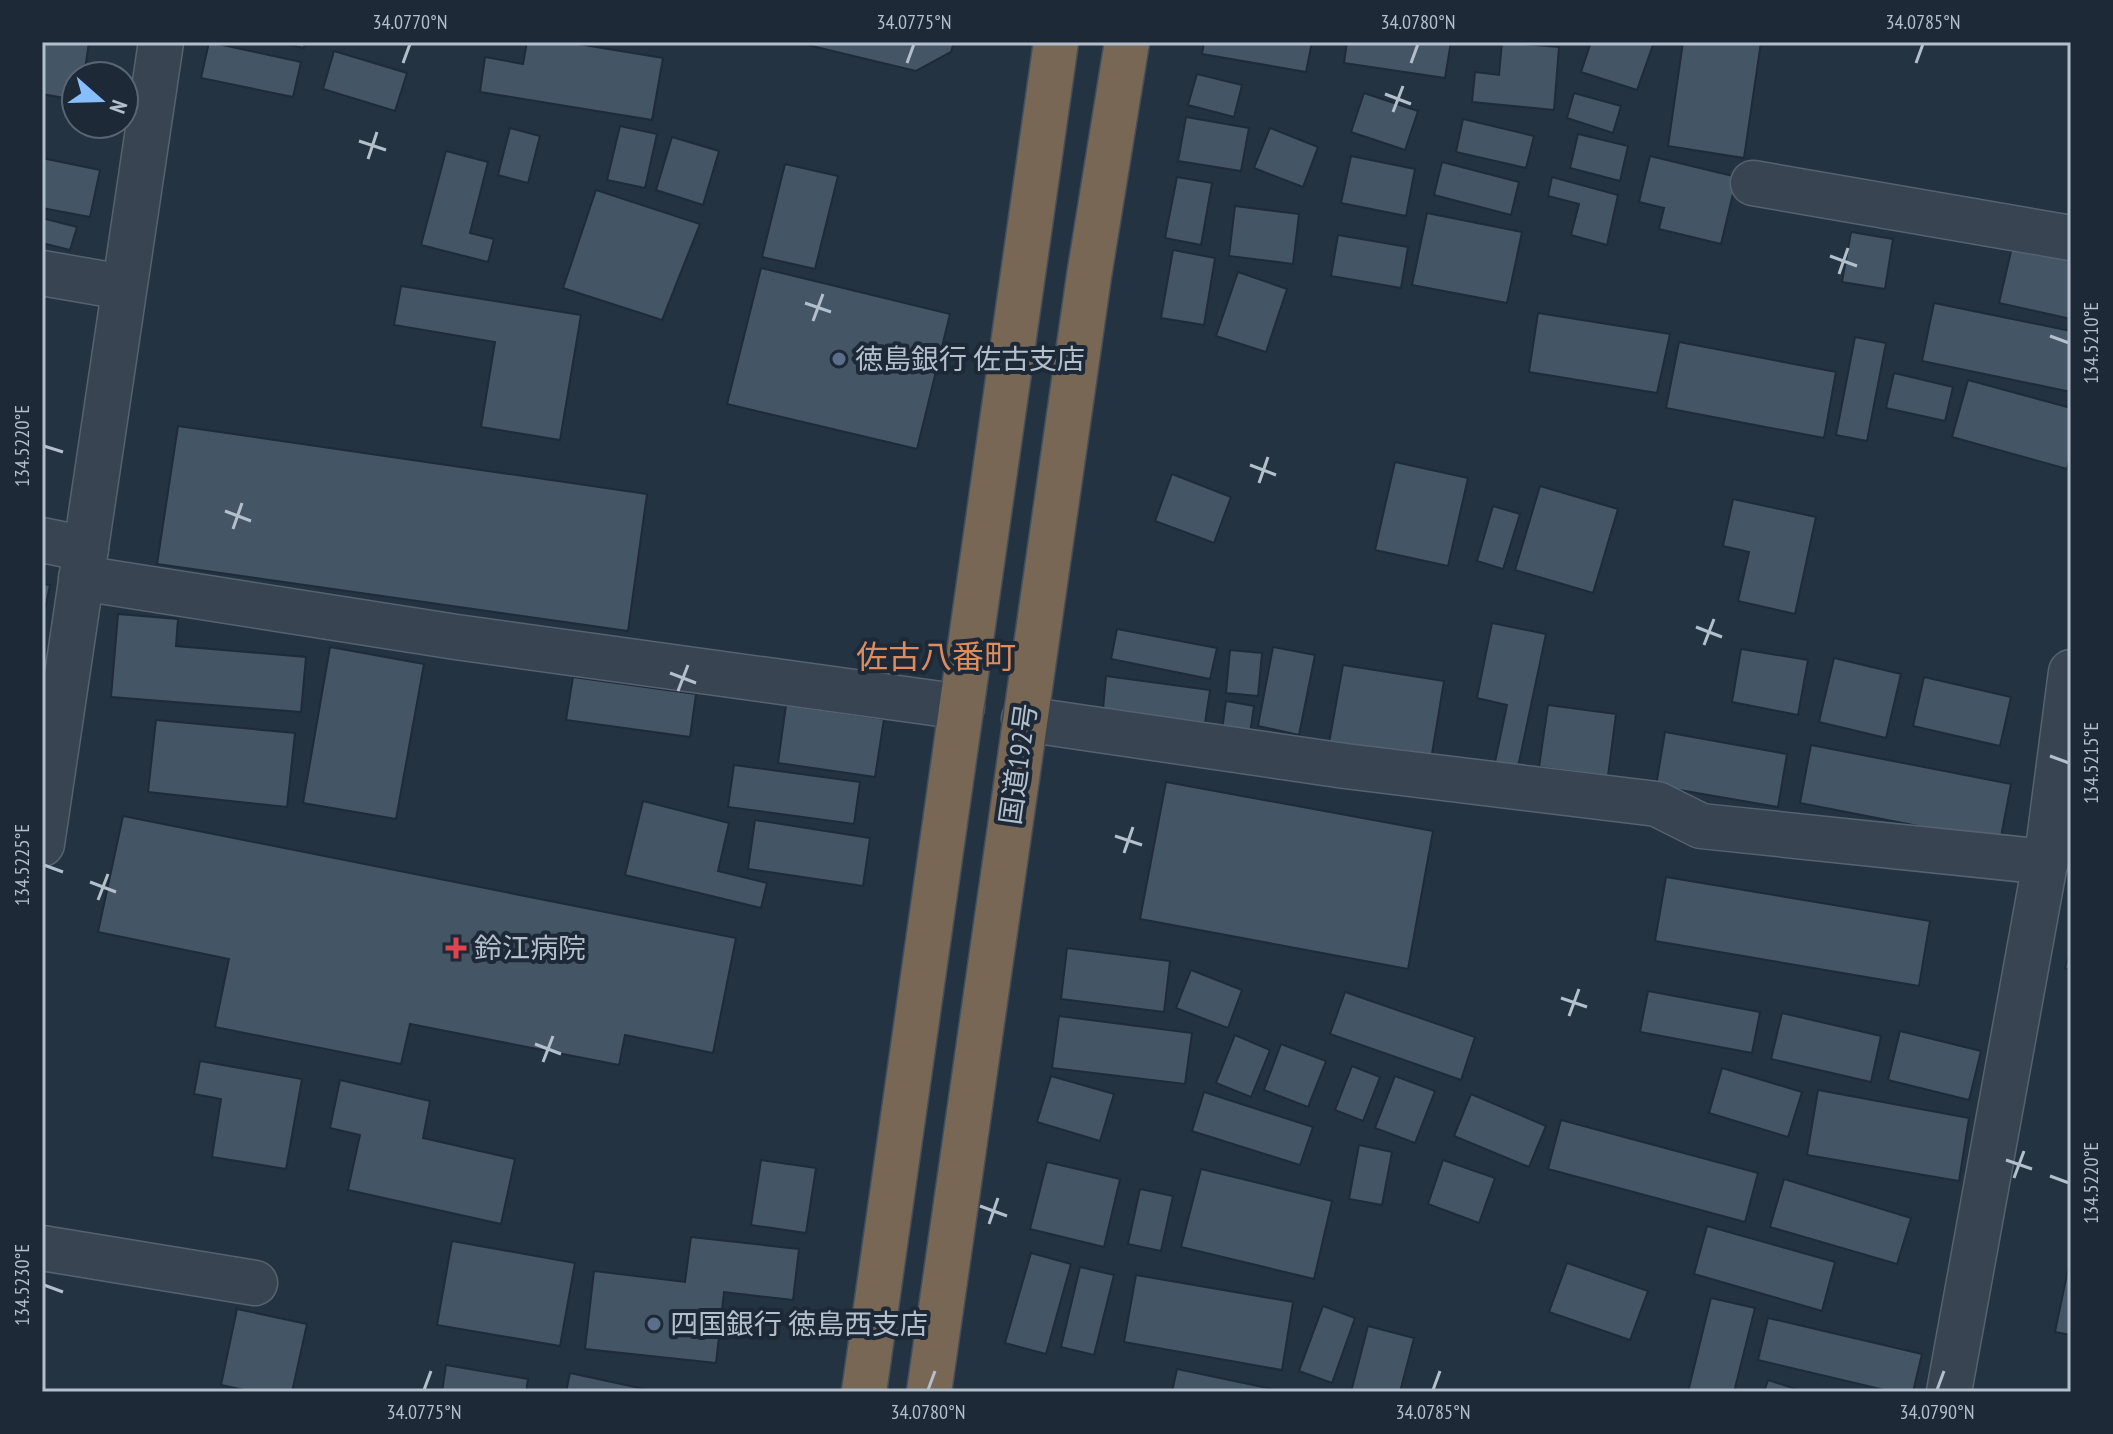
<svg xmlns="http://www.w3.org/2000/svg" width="2113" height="1434" font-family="'PT Sans Narrow','Noto Sans JP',sans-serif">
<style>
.building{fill:#456;stroke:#1f2b38;stroke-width:2}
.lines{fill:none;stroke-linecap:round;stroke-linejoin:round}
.minor-casing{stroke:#56626f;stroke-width:47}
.highway-casing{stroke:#434f5c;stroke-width:47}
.minor{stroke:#384451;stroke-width:44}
.highway{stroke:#786754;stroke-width:44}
.ticks{fill:none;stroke:#b4bfcc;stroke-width:3}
.service-dot{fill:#5c6f8a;stroke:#1d2936;stroke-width:3}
.health-dot{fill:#e0444e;stroke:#1d2936;stroke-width:3}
.labels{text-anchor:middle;stroke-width:8;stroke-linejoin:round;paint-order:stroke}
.poi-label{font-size:28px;fill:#b4bfcc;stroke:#1d2936;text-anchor:start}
.street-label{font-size:28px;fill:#b4bfcc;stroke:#1d2936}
.quarter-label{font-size:32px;fill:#dd8c5e;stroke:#1d2936}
.neatline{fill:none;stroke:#b4bfcc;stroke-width:3}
.ticks-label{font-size:20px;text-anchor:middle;fill:#b4bfcc}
</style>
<rect width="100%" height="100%" fill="#233342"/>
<g class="building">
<path d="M42 42H89L84 76H76V100L42 94Z"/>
<path d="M209 42 301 62 293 97 201 78Z"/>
<path d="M277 42H305L304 48Z"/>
<path d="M527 42H566L663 58 652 120 480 92 485 57 523 64Z"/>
<path d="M795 42H954L951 52 916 71Z"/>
<path d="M1204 42H1312L1306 72 1202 54Z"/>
<path d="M1347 42H1451L1445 78 1344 63Z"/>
<path d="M1502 42 1559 47 1554 110 1472 102 1475 72 1499 75Z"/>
<path d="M1591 42H1654L1637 90 1581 72Z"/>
<path d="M1683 42H1761L1744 158 1668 146Z"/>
<path d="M334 51 407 73 395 111 323 89Z"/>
<path d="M1197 74 1242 85 1234 117 1188 105Z"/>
<path d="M1364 93 1418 111 1405 150 1351 132Z"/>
<path d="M1574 93 1621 106 1613 133 1567 118Z"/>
<path d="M1186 117 1249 128 1241 171 1178 161Z"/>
<path d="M1463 119 1534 136 1526 168 1456 152Z"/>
<path d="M620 126 657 134 645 188 607 180Z"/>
<path d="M510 128 540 136 528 183 498 175Z"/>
<path d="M1270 128 1318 147 1303 187 1254 168Z"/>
<path d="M1578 134 1628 146 1620 181 1570 168Z"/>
<path d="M672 137 719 151 703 205 656 190Z"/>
<path d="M446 151 488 162 470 233 494 239 488 262 421 245Z"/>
<path d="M1351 156 1415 169 1406 216 1341 203Z"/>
<path d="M1650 156 1737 177 1721 244 1659 229 1664 208 1639 202Z"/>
<path d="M42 158 100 170 90 217 42 208Z"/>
<path d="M1442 162 1519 182 1511 215 1434 195Z"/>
<path d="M785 164 838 176 815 269 762 257Z"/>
<path d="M1177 177 1212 183 1201 245 1165 238Z"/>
<path d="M1552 177 1618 195 1607 245 1571 235 1579 204 1548 196Z"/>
<path d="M596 190 700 224 662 320 563 288Z"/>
<path d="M1235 206 1299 214 1293 264 1229 256Z"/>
<path d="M1427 213 1522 232 1507 303 1412 285Z"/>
<path d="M42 218 77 227 70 250 42 243Z"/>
<path d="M1851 232 1893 239 1885 289 1842 282Z"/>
<path d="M1338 235 1408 247 1401 288 1331 276Z"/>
<path d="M2013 243 2071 256V319L1999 303Z"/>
<path d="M1173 250 1215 258 1204 325 1161 318Z"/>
<path d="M761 268 950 314 917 449 727 404Z"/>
<path d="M1238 272 1287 289 1266 352 1216 336Z"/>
<path d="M401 286 581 315 560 440 481 427 495 342 394 325Z"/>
<path d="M1934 303 2071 331V392L1922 361Z"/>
<path d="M1538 313 1670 334 1657 393 1529 372Z"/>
<path d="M1855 337 1886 343 1867 441 1836 435Z"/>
<path d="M1679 342 1836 372 1824 438 1666 408Z"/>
<path d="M1894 373 1953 387 1945 421 1886 408Z"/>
<path d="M1968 380 2071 408V453L2067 469 1952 437Z"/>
<path d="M178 426 647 494 628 631 157 564Z"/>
<path d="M1395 462 1468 478 1448 566 1375 550Z"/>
<path d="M1172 474 1231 497 1214 543 1155 521Z"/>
<path d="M1540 486 1618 509 1593 593 1515 570Z"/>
<path d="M1733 499 1816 517 1795 614 1738 601 1749 552 1723 546Z"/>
<path d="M1493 506 1520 514 1503 569 1477 561Z"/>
<path d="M42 584 50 585 42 624Z"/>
<path d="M118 614 178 619 176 646 306 657 301 712 111 697Z"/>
<path d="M1492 623 1546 634 1518 767 1495 762 1507 705 1477 698Z"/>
<path d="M1117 629 1217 648 1210 679 1111 659Z"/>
<path d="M330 647 424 664 396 819 303 803Z"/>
<path d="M1273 647 1315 655 1299 735 1258 726Z"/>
<path d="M1741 649 1808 660 1798 715 1732 702Z"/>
<path d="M1230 650 1262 653 1258 696 1226 693Z"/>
<path d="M1834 658 1901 674 1886 738 1819 722Z"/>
<path d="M1343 665 1444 681 1431 760 1329 743Z"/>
<path d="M1106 676 1210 690 1205 723 1103 709Z"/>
<path d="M573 677 696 694 690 737 566 720Z"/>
<path d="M1924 677 2011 697 2000 746 1913 726Z"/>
<path d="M1226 701 1254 706 1250 734 1222 730Z"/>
<path d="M786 705 884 719 875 777 778 763Z"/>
<path d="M1548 705 1616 714 1608 776 1539 767Z"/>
<path d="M156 720 295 733 287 807 148 792Z"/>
<path d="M1665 732 1787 754 1778 807 1656 786Z"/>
<path d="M1811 745 2011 784 2000 842 1800 803Z"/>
<path d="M734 765 860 782 854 824 728 807Z"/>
<path d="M1166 782 1433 831 1408 969 1140 919Z"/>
<path d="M643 801 729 823 718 871 767 883 761 908 625 875Z"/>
<path d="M123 816 736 938 713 1053 625 1035 619 1065 410 1024 401 1064 215 1027 229 959 98 932Z"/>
<path d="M755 820 870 838 863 886 748 869Z"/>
<path d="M1666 877 1930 921 1919 986 1655 941Z"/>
<path d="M1067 948 1170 961 1164 1012 1061 999Z"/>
<path d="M2071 949V970L2065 968Z"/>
<path d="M1191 970 1242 990 1228 1028 1176 1008Z"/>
<path d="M1648 991 1760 1012 1752 1053 1640 1032Z"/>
<path d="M1345 992 1475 1037 1461 1080 1330 1034Z"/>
<path d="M1782 1013 1881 1036 1871 1082 1771 1059Z"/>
<path d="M1059 1016 1192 1033 1185 1084 1052 1068Z"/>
<path d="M1900 1031 1981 1051 1969 1100 1888 1080Z"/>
<path d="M1235 1035 1270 1050 1251 1097 1216 1083Z"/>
<path d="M1281 1044 1326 1061 1308 1107 1264 1090Z"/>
<path d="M200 1061 302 1079 286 1169 212 1157 221 1099 194 1094Z"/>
<path d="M1352 1066 1380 1077 1363 1121 1335 1110Z"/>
<path d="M1722 1068 1802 1092 1788 1137 1709 1113Z"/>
<path d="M1051 1076 1114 1094 1100 1141 1037 1122Z"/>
<path d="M1395 1076 1435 1091 1415 1143 1375 1128Z"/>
<path d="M340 1080 430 1101 423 1138 515 1159 501 1224 348 1190 360 1135 330 1128Z"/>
<path d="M1818 1090 1969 1118 1959 1181 1807 1155Z"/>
<path d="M1204 1092 1313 1127 1300 1165 1192 1131Z"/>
<path d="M1471 1094 1546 1126 1529 1167 1454 1136Z"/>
<path d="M1561 1120 1758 1173 1745 1222 1548 1169Z"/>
<path d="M1359 1145 1392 1152 1382 1205 1349 1199Z"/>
<path d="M761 1160 816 1168 806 1233 751 1225Z"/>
<path d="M1443 1160 1495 1178 1479 1223 1428 1204Z"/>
<path d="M1047 1162 1120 1179 1104 1247 1030 1229Z"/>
<path d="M1201 1169 1332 1201 1314 1279 1181 1247Z"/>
<path d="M1784 1179 1911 1218 1897 1264 1770 1227Z"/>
<path d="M1140 1189 1173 1196 1161 1251 1128 1244Z"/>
<path d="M1707 1226 1835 1262 1822 1311 1694 1274Z"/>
<path d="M691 1237 799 1249 793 1300 724 1292 716 1363 585 1349 594 1271 685 1282Z"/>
<path d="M452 1241 575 1263 560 1346 437 1325Z"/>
<path d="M1031 1253 1071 1264 1046 1354 1005 1343Z"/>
<path d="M2071 1255V1335L2055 1332Z"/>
<path d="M1567 1263 1648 1291 1630 1340 1549 1312Z"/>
<path d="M1080 1267 1114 1275 1094 1355 1061 1347Z"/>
<path d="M1136 1275 1293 1302 1282 1370 1124 1342Z"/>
<path d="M1711 1298 1755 1308 1734 1392H1688Z"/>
<path d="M1323 1306 1355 1318 1332 1383 1299 1371Z"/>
<path d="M237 1309 307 1324 292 1392H254L221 1385Z"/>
<path d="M1768 1318 1922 1354 1913 1392H1893L1758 1360Z"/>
<path d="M1368 1326 1414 1338 1400 1392H1351Z"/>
<path d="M446 1365 528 1379 526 1392H442Z"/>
<path d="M1177 1369 1286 1392H1172Z"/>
<path d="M570 1373 658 1392H566Z"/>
<path d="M1768 1380 1805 1392H1764Z"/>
</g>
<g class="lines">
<g class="minor-casing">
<g id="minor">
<path d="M1753 183 2071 238"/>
<path d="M42 273 123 287"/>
<path d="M42 540 86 549"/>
<path d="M81 578 456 637 962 707"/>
<path d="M1024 719 1345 766 1657 804 1701 826 2046 862"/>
<path d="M42 844 161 42"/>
<path d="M42 1248 255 1283"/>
<path d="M1949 1392 2049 841 2071 672"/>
</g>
</g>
<g class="highway-casing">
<g id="highway">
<path d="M864 1392 1056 42"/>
<path d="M929 1392 1089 276 1127 42"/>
</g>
</g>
<use href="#minor" class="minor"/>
<use href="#highway" class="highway"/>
</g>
<path class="ticks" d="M403 63 410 44M907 63 914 44M1411 63 1418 44M1916 63 1923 44M1385 94 1411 104M1393 112 1403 86M359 141 386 150M368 159 377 132M1830 256 1857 266M1839 274 1848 248M805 303 831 312M813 321 823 294M2050 336 2069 343M44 446 63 452M1250 465 1276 475M1259 483 1268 457M225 511 251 521M233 529 242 503M1696 627 1722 637M1704 645 1714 619M670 673 696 683M678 691 688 665M2050 756 2069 763M1115 836 1142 845M1124 853 1133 827M44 865 63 872M90 882 116 892M98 900 108 874M1561 998 1587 1007M1569 1016 1579 989M535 1044 561 1054M543 1062 553 1036M2006 1160 2032 1169M2050 1176 2069 1183M2014 1178 2024 1151M980 1206 1007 1216M989 1224 998 1198M44 1285 63 1292M424 1390 431 1371M928 1390 935 1371M1433 1390 1440 1371M1937 1390 1944 1371"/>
<g class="service-dot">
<circle cx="839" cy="359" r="8"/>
<circle cx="654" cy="1324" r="8"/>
</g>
<path class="health-dot" d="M452 936h8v8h8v8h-8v8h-8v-8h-8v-8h8z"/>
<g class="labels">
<g class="poi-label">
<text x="855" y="369">徳島銀行 佐古支店</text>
<text x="474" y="958">鈴江病院</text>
<text x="670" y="1334">四国銀行 徳島西支店</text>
</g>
<g class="street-label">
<text transform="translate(1018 764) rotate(-82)" y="10">国道192号</text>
</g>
<g class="quarter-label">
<text x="936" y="668">佐古八番町</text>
</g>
</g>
<rect width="2113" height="1434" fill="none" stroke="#1d2936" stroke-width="88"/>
<g transform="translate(100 100) rotate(110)"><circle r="38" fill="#1d2936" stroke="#596572" stroke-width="2"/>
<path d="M0-6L14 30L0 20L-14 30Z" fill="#86beff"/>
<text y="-12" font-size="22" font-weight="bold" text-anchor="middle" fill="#b4bfcc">N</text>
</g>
<rect x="44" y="44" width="2025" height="1346" class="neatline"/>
<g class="ticks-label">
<text x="410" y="29">34.0770°N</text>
<text x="914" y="29">34.0775°N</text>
<text x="1418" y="29">34.0780°N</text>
<text x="1923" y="29">34.0785°N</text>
<text transform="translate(2091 343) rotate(-90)" y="7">134.5210°E</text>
<text transform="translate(22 446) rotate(-90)" y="7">134.5220°E</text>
<text transform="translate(2091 763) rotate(-90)" y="7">134.5215°E</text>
<text transform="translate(22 865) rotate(-90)" y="7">134.5225°E</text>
<text transform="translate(2091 1183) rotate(-90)" y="7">134.5220°E</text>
<text transform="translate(22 1285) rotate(-90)" y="7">134.5230°E</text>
<text x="424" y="1419">34.0775°N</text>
<text x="928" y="1419">34.0780°N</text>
<text x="1433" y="1419">34.0785°N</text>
<text x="1937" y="1419">34.0790°N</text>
</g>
</svg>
